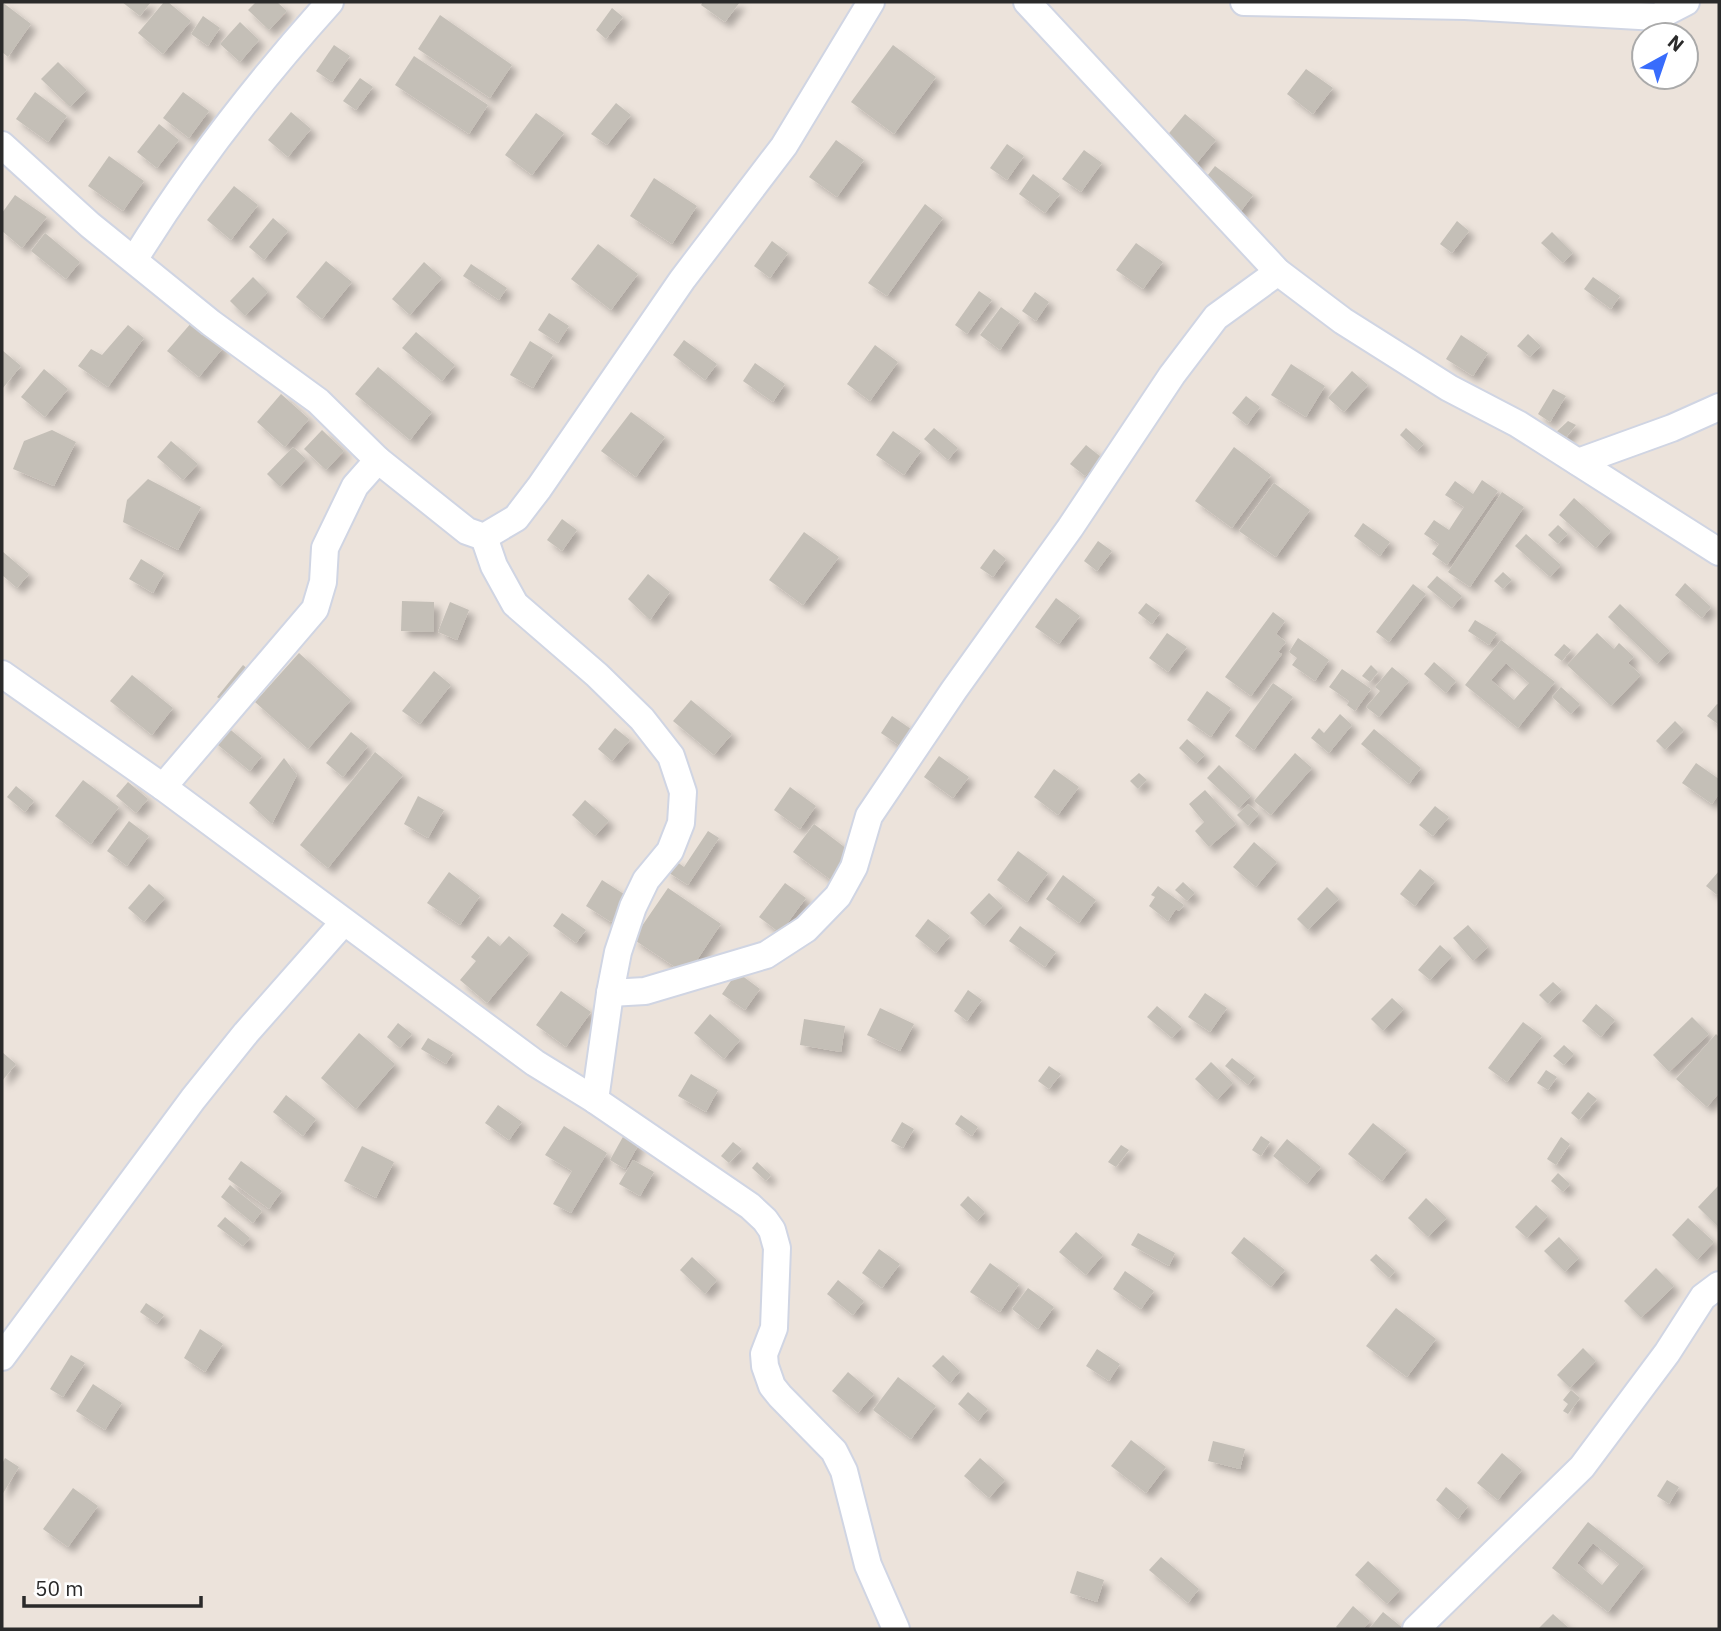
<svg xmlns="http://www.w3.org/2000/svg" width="1721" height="1631" font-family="'IBM Plex Sans',sans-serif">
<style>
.building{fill:#c4bfb7;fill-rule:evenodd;filter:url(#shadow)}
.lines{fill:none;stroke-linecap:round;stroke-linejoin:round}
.street-casing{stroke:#d0d5e3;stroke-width:30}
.street{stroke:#fff;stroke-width:26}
</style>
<defs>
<filter id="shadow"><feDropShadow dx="6" dy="6" stdDeviation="3.5" flood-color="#0004"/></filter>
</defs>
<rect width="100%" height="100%" fill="#ece3db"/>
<g class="building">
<path d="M2 2 31 24 8 57 2 52Z"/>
<path d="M122 2H151L140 16Z"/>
<path d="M164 2H168L191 21 163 54 138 33Z"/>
<path d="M256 2H277L287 11 269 30 248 10Z"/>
<path d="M703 2H740L725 22 701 5Z"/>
<path d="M612 8 623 17 606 39 596 30Z"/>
<path d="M440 15 512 65 490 98 418 49Z"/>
<path d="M203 16 220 28 208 46 191 34Z"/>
<path d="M240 22 259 40 240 62 220 44Z"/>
<path d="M334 45 350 56 332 82 316 71Z"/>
<path d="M893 45 936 77 894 134 851 102Z"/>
<path d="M414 56 488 105 469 134 395 85Z"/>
<path d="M58 62 87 90 70 107 41 79Z"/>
<path d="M1306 69 1333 88 1313 114 1287 94Z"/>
<path d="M360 78 373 87 356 110 343 101Z"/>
<path d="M35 92 67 116 48 142 16 119Z"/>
<path d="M183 92 209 111 189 138 163 118Z"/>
<path d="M616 103 631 115 607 145 591 134Z"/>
<path d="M291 112 311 129 288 157 268 140Z"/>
<path d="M536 113 564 133 532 175 505 155Z"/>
<path d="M1185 114 1216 140 1191 170 1160 144Z"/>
<path d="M159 124 179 140 157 168 137 152Z"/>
<path d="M836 140 864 160 837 197 809 177Z"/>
<path d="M1007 144 1024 156 1007 180 990 168Z"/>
<path d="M1084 150 1102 163 1081 192 1062 179Z"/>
<path d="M109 156 144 181 123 211 88 186Z"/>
<path d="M1215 166 1253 195 1238 215 1200 185Z"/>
<path d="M1033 174 1060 194 1045 213 1019 194Z"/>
<path d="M654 178 697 206 672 244 630 216Z"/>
<path d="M234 186 258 205 231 240 207 220Z"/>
<path d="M15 195 47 217 22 248 2 231V213Z"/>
<path d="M925 204 943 218 887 296 868 283Z"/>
<path d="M273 218 288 231 264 260 249 247Z"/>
<path d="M1457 221 1469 231 1452 253 1440 244Z"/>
<path d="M1552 232 1573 253 1563 263 1541 243Z"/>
<path d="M45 233 80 262 66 279 31 251Z"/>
<path d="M772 241 788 253 770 278 754 266Z"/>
<path d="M1136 243 1163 262 1143 289 1116 270Z"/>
<path d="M598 244 638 274 611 310 571 279Z"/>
<path d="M326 261 352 282 322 319 296 297Z"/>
<path d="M424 262 442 278 410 315 392 299Z"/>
<path d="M471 264 507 288 499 300 463 276Z"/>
<path d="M253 277 268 292 245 316 230 301Z"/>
<path d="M1593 277 1620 296 1611 309 1584 289Z"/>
<path d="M979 291 992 300 967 334 955 325Z"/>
<path d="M1035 292 1049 302 1036 321 1022 311Z"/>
<path d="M1001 307 1020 321 1000 350 980 335Z"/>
<path d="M549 313 569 326 558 343 538 330Z"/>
<path d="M192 322 223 348 199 377 167 351Z"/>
<path d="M128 325 144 338 108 387 78 366 91 349 102 355Z"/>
<path d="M416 332 455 365 442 381 402 348Z"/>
<path d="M1528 334 1541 346 1530 357 1517 346Z"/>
<path d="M1461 335 1488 353 1473 376 1446 359Z"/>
<path d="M684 340 717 364 705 380 673 355Z"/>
<path d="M530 341 553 355 533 388 510 375Z"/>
<path d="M875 345 898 362 870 401 847 384Z"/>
<path d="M2 350 21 366 3 388 2 387Z"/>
<path d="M755 363 785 384 773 402 743 381Z"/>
<path d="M1291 364 1325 386 1306 417 1271 395Z"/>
<path d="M378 367 432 412 410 440 355 394Z"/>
<path d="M44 369 68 389 45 417 21 397Z"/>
<path d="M1352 371 1368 385 1344 412 1328 398Z"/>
<path d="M1553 389 1566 396 1550 422 1538 414Z"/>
<path d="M281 394 309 419 285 447 257 422Z"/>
<path d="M1246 396 1260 407 1247 425 1232 413Z"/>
<path d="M631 412 665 437 636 477 601 451Z"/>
<path d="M1568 421 1576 425 1564 440 1554 434Z"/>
<path d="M934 428 958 448 948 460 924 439Z"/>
<path d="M1406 428 1424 444 1417 451 1400 435Z"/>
<path d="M52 430 76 442 54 486 13 469 24 441Z"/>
<path d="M322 430 344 451 326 470 304 449Z"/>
<path d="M893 431 921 451 904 475 876 455Z"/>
<path d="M171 441 198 464 183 480 157 457Z"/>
<path d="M1086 445 1101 457 1085 476 1070 464Z"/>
<path d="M293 447 306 459 280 487 267 474Z"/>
<path d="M1234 447 1271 475 1232 528 1195 501Z"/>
<path d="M148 479 201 507 178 550 123 522 127 500Z"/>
<path d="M1482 480 1498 491 1447 565 1432 554 1439 544 1424 534 1434 520 1449 530 1464 507 1445 495 1455 481 1473 494Z"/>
<path d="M1274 483 1310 510 1276 557 1239 531Z"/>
<path d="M1502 492 1524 507 1470 587 1448 572Z"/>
<path d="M1574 498 1611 531 1596 548 1559 515Z"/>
<path d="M562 519 577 530 562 551 547 540Z"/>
<path d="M1363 523 1390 542 1380 556 1354 536Z"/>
<path d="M1558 525 1568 534 1558 544 1548 535Z"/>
<path d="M804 532 839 557 803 605 769 580Z"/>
<path d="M1526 534 1561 565 1550 577 1515 546Z"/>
<path d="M1098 541 1112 551 1097 571 1084 561Z"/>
<path d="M994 549 1006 559 993 577 980 568Z"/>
<path d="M2 551 29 574 17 588 2 575Z"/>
<path d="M141 559 164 573 153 593 129 579Z"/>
<path d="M1503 572 1512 580 1503 589 1494 581Z"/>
<path d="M648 574 670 592 650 620 628 599Z"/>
<path d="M1437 576 1462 596 1452 608 1427 587Z"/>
<path d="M1685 583 1711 607 1702 618 1675 595Z"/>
<path d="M1413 584 1426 594 1389 642 1376 632Z"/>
<path d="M1056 598 1080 616 1059 644 1035 627Z"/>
<path d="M402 601 434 602V632L401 631Z"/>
<path d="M450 602 469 610 457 640 438 632Z"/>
<path d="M1146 603 1160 613 1152 624 1138 613Z"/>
<path d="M1620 604 1670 651 1657 664 1608 617Z"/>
<path d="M1273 612 1285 621 1276 634 1286 642 1278 652 1282 654 1251 696 1225 677Z"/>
<path d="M1475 620 1497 633 1489 645 1468 631Z"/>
<path d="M1167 633 1187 647 1168 672 1149 658Z"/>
<path d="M1597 633 1614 649 1619 643 1634 657 1628 663 1641 675 1611 706 1567 665Z"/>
<path d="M1298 638 1329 660 1315 681 1292 665 1297 658 1289 652Z"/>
<path d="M1501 640 1555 682 1518 728 1465 685ZM1506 663 1529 683 1514 700 1491 680Z"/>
<path d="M1564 644 1571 650 1562 661 1554 655Z"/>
<path d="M299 653 351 700 308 749 255 702Z"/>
<path d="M1434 662 1456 681 1446 693 1424 674Z"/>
<path d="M243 665 255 675 230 706 217 697Z"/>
<path d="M1371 665 1378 672 1370 682 1362 676Z"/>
<path d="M1392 667 1409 681 1379 717 1366 707 1380 691 1375 687Z"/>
<path d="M1342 669 1371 689 1355 711 1347 705 1349 701 1329 687Z"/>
<path d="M434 671 451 685 420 724 402 711Z"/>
<path d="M132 675 173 708 152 735 110 701Z"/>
<path d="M1273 683 1293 697 1254 750 1235 736Z"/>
<path d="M1561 687 1580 704 1571 714 1552 697Z"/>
<path d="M1207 691 1231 708 1211 737 1187 720Z"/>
<path d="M691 700 732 734 714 755 673 721Z"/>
<path d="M1717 704 1719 705V725L1707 716Z"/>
<path d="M1340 714 1352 725 1329 753 1311 738 1319 728 1324 733Z"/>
<path d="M892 716 911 729 900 746 881 733Z"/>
<path d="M1675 721 1684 730 1665 750 1656 741Z"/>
<path d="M226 726 262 756 250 771 213 741Z"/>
<path d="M615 728 630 740 612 761 598 749Z"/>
<path d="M1374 729 1421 768 1409 784 1361 744Z"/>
<path d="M351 732 368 746 343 777 326 763Z"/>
<path d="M1187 739 1205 755 1196 764 1179 748Z"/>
<path d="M375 752 403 775 328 868 300 845Z"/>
<path d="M1295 753 1312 768 1271 815 1254 801Z"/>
<path d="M939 756 969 777 953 798 924 777Z"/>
<path d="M284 758 297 775 272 824 249 803Z"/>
<path d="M1696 763 1719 779V794L1712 804 1682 783Z"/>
<path d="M1219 765 1251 796 1239 808 1207 778Z"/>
<path d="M1054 769 1079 787 1058 815 1034 797Z"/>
<path d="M1139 773 1147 780 1138 789 1130 781Z"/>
<path d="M83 780 119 807 91 844 55 816Z"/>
<path d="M128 782 148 799 136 813 116 796Z"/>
<path d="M16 786 34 801 25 812 7 797Z"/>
<path d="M790 787 816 806 800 829 774 810Z"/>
<path d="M1205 790 1236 824 1209 847 1195 831 1204 822 1189 804Z"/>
<path d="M418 796 444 810 428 838 404 824Z"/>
<path d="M585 800 609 821 595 836 572 815Z"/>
<path d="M1248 804 1259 814 1248 826 1237 815Z"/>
<path d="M1435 806 1449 817 1433 836 1419 825Z"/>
<path d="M129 821 149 836 127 866 107 851Z"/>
<path d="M814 824 851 852 831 880 793 852Z"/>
<path d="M708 831 719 838 688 885 666 871 673 859 684 867Z"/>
<path d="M1254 842 1277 862 1256 887 1233 867Z"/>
<path d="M1018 851 1048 873 1027 902 997 880Z"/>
<path d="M1420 869 1435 881 1415 906 1400 894Z"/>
<path d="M1719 871V892L1717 895 1706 886Z"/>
<path d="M449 872 480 896 460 925 427 903Z"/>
<path d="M1063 875 1096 900 1079 923 1046 899Z"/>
<path d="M602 880 627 896 611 922 586 906Z"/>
<path d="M1183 882 1195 893 1187 901 1175 890Z"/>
<path d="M785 883 806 898 780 933 759 917Z"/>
<path d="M149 884 165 898 144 922 128 908Z"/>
<path d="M1158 886 1184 905 1179 911 1176 909 1168 921 1149 906 1155 897 1151 895Z"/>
<path d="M1327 887 1339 899 1308 930 1297 919Z"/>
<path d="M668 888 721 924 687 975 633 939Z"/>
<path d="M989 893 1003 906 984 926 970 913Z"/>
<path d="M562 913 586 930 576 943 553 926Z"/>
<path d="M928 919 950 936 936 953 915 936Z"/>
<path d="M1468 925 1488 947 1473 961 1453 938Z"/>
<path d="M1020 926 1056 952 1045 967 1009 941Z"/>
<path d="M488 936 500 946 509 936 529 953 487 1003 460 980 476 961 471 957Z"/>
<path d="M1440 945 1452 956 1430 980 1418 970Z"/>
<path d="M737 972 760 989 745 1010 722 994Z"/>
<path d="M1553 982 1562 990 1548 1004 1539 995Z"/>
<path d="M968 990 982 1000 967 1021 954 1011Z"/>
<path d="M561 991 591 1012 566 1047 536 1025Z"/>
<path d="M1205 993 1227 1008 1210 1032 1188 1017Z"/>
<path d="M1392 998 1404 1009 1383 1031 1371 1019Z"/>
<path d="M1596 1004 1615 1020 1601 1037 1582 1021Z"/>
<path d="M1157 1006 1182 1027 1172 1038 1147 1017Z"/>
<path d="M880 1008 914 1024 900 1051 867 1035Z"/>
<path d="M710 1014 740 1040 724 1059 694 1033Z"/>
<path d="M1692 1017 1709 1034 1669 1072 1653 1055Z"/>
<path d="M804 1019 845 1026 841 1052 800 1045Z"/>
<path d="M1523 1022 1542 1036 1507 1082 1488 1068Z"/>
<path d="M398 1023 412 1034 400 1048 387 1037Z"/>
<path d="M359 1033 395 1064 356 1109 321 1078Z"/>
<path d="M1716 1034 1719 1037V1093L1707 1107 1676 1079Z"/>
<path d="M428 1038 453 1053 446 1064 421 1049Z"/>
<path d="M1564 1045 1574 1054 1564 1065 1553 1056Z"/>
<path d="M2 1052 16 1064 2 1081Z"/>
<path d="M1232 1058 1255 1076 1248 1085 1225 1066Z"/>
<path d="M1211 1062 1233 1083 1217 1100 1195 1079Z"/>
<path d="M1049 1066 1061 1074 1049 1089 1038 1081Z"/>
<path d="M1546 1070 1557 1077 1548 1090 1537 1083Z"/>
<path d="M691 1074 718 1090 706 1112 678 1096Z"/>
<path d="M1588 1092 1597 1099 1579 1120 1571 1113Z"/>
<path d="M286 1095 316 1119 303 1136 273 1112Z"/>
<path d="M498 1105 522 1122 509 1140 485 1123Z"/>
<path d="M961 1115 978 1127 972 1136 955 1124Z"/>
<path d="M902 1122 914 1129 903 1148 891 1141Z"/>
<path d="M1373 1123 1407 1150 1382 1181 1348 1154Z"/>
<path d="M564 1126 607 1153 571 1213 553 1204 572 1171 545 1155Z"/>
<path d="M624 1135 639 1144 625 1169 610 1160Z"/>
<path d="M1261 1136 1270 1142 1261 1156 1252 1150Z"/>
<path d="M1561 1137 1570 1144 1556 1165 1547 1159Z"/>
<path d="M1287 1139 1321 1167 1307 1184 1273 1156Z"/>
<path d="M733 1142 742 1149 729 1163 721 1156Z"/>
<path d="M1121 1145 1129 1150 1116 1167 1108 1162Z"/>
<path d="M362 1146 394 1162 376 1198 344 1181Z"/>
<path d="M633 1160 654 1172 640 1196 619 1184Z"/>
<path d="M241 1161 282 1191 269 1209 228 1179Z"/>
<path d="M757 1162 771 1175 766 1181 752 1168Z"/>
<path d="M1558 1173 1570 1184 1563 1192 1551 1181Z"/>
<path d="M230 1185 262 1211 253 1223 221 1197Z"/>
<path d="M1719 1185V1228L1698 1207Z"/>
<path d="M968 1196 985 1212 977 1221 960 1205Z"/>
<path d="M1426 1198 1447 1218 1428 1237 1408 1218Z"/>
<path d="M1536 1205 1548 1216 1527 1238 1515 1227Z"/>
<path d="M225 1217 250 1238 243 1246 217 1226Z"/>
<path d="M1688 1218 1714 1242 1697 1260 1672 1235Z"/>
<path d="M1076 1232 1103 1255 1086 1275 1059 1252Z"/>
<path d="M1138 1233 1175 1253 1169 1266 1131 1245Z"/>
<path d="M1244 1237 1285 1270 1271 1287 1231 1253Z"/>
<path d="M1559 1237 1579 1258 1565 1272 1544 1251Z"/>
<path d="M879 1249 900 1264 882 1288 862 1273Z"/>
<path d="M1376 1254 1395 1271 1389 1278 1370 1260Z"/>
<path d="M692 1257 717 1280 705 1294 680 1270Z"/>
<path d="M990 1263 1019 1284 1000 1312 970 1292Z"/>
<path d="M1656 1268 1674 1286 1641 1318 1624 1301Z"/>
<path d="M1125 1271 1154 1291 1141 1309 1113 1289Z"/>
<path d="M838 1280 864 1301 853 1315 827 1294Z"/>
<path d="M1028 1288 1054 1307 1038 1329 1012 1309Z"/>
<path d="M146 1303 164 1315 157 1324 140 1312Z"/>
<path d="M1396 1308 1436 1339 1407 1377 1366 1346Z"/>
<path d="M200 1329 223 1344 205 1372 184 1358Z"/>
<path d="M1583 1348 1596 1361 1570 1388 1557 1375Z"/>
<path d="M1097 1349 1120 1364 1109 1381 1086 1366Z"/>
<path d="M71 1355 85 1363 63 1397 50 1389Z"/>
<path d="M943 1355 960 1371 950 1383 932 1366Z"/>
<path d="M848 1372 874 1394 858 1413 832 1391Z"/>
<path d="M898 1377 936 1406 911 1439 873 1410Z"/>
<path d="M93 1384 122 1403 105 1430 76 1411Z"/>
<path d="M1571 1390 1580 1398 1568 1414 1563 1411 1568 1404 1563 1400Z"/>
<path d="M968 1392 988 1409 978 1421 958 1404Z"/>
<path d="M1131 1440 1166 1467 1146 1493 1111 1466Z"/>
<path d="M1213 1441 1245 1449 1240 1469 1208 1461Z"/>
<path d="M1502 1453 1522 1470 1498 1500 1477 1483Z"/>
<path d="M5 1458 19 1467 2 1495V1464Z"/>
<path d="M980 1458 1005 1480 989 1498 964 1476Z"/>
<path d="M1667 1480 1679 1487 1669 1504 1657 1496Z"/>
<path d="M1446 1487 1468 1506 1458 1519 1436 1500Z"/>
<path d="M73 1488 98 1506 68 1547 43 1529Z"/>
<path d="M1588 1522 1644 1566 1608 1612 1552 1568ZM1593 1543 1619 1564 1602 1585 1577 1563Z"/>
<path d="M1161 1557 1199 1589 1188 1603 1149 1570Z"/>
<path d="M1368 1561 1400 1590 1387 1604 1355 1575Z"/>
<path d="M1077 1571 1104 1580 1097 1602 1070 1593Z"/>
<path d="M1353 1606 1370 1621 1363 1629H1338L1336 1627Z"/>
<path d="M1383 1612 1404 1629H1369Z"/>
<path d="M1553 1614 1570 1629H1538Z"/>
</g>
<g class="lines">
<g class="street-casing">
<g id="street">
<path d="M1027 2 1278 272 1343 321 1449 388 1518 424 1719 552"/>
<path d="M1244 2 1465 6 1657 17 1686 2"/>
<path d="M2 145 90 225 211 323 318 401 378 460"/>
<path d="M134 260C191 168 258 82 330 2"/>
<path d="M1578 462 1672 428 1719 407"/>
<path d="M484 537 494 566 515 604 597 675 642 719 671 756 683 792 681 823 670 851 646 880 633 907 618 952 610 993 595 1100"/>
<path d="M2 674 163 787 535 1063 595 1100 750 1206 765 1220 772 1230 777 1248 774 1328 764 1354 765 1366 772 1386 780 1396 834 1451 844 1471 868 1565 896 1629"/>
<path d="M163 787 315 609 323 582 325 548 355 486 378 460 467 531 484 537 516 518 539 488 682 280 784 146 871 2"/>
<path d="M610 993 645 991 766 955 806 929 838 896 854 867 869 816 954 690 1070 528 1172 375 1216 317 1278 272"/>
<path d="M2 1357 193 1099 246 1033 343 923"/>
<path d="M1416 1629 1582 1467 1667 1353 1703 1297 1719 1285"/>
</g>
</g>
<use href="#street" class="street"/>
</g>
<rect width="1721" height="1631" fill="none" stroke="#2a2a2a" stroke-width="7"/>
<g transform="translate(1665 56) rotate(40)"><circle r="33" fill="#ffffff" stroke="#aaaaaa" stroke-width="2"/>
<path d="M0-5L12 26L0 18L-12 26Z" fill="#386cfc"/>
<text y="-10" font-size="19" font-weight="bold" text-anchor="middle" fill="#2a2a2a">N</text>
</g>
<path d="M24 1596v10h177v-10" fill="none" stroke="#2a2a2a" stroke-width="3.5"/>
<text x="35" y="1596" font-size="21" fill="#2a2a2a" stroke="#ffffff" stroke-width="5" paint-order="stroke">50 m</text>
</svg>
